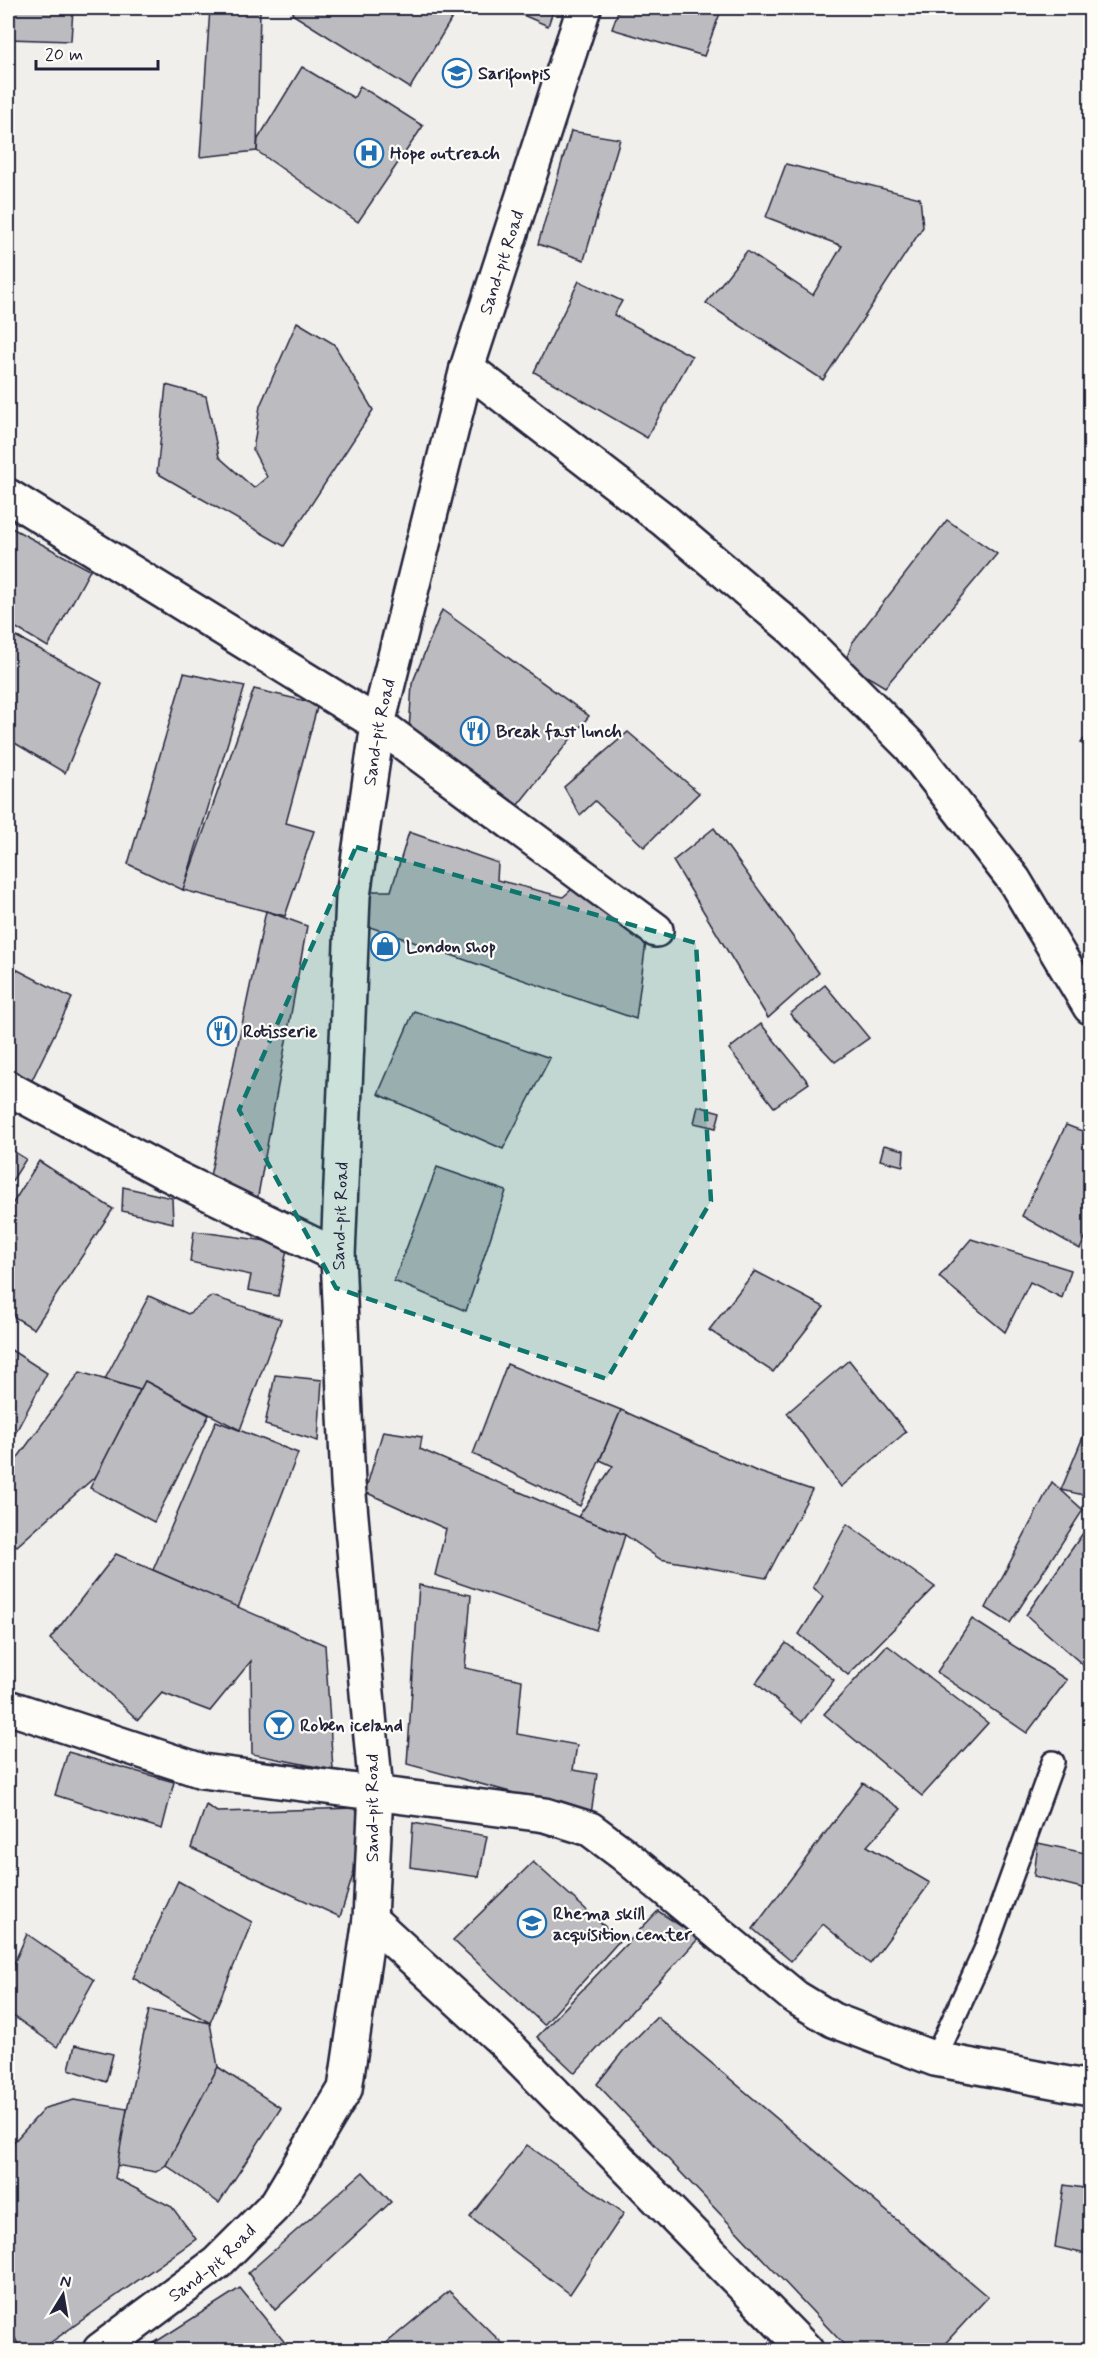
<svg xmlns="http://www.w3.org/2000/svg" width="1098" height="2358" font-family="Mynerve,sans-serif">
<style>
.building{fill:#bcbcc0;stroke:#22223b;stroke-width:1.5}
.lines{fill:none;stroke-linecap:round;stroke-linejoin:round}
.lane-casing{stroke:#22223b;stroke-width:26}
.street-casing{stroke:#22223b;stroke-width:38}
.lane{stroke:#fdfcf7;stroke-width:21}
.street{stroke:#fdfcf7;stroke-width:33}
.marked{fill:#0f766e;fill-opacity:0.2;stroke:#0f766e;stroke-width:4.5;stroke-dasharray:12 8;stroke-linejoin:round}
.labels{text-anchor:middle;stroke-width:4.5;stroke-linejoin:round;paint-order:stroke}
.poi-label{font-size:18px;font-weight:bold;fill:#22223b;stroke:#fdfcf7;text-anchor:start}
.street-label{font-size:18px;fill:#22223b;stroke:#fdfcf7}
</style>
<rect width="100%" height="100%" fill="#f0efec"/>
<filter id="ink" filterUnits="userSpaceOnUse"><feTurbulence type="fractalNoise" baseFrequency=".0167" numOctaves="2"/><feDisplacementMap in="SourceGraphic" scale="12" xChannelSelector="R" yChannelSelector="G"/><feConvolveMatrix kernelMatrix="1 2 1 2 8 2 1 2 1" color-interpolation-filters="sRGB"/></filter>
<g filter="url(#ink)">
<g class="building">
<path d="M8 8H73L71 41 8 39Z"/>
<path d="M210 8H260L257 151 200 157Z"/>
<path d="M296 8H458L410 88 292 14Z"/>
<path d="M507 8H554L548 26Z"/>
<path d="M619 8H722L704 56 612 29Z"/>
<path d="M302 67 354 98 360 86 423 126 358 222 257 151 258 139Z"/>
<path d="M571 131 620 139 584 260 538 244Z"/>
<path d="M786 164 920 198 923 227 823 380 706 303 747 251 813 295 842 246 766 217Z"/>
<path d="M579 281 622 301 614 315 692 356 647 438 534 372Z"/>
<path d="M297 322 334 344 373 410 284 546 157 473 166 385 206 396 219 457 254 488 267 477 253 450 260 406Z"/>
<path d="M947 520 997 554 885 687 845 663 852 643Z"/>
<path d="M8 526 90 570 48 647 8 623Z"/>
<path d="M442 610 589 716 517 806 409 731 412 684Z"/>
<path d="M8 632 102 683 65 773 8 739Z"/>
<path d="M184 673 245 686 183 890 128 864Z"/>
<path d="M254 689 318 704 286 823 314 831 285 916 183 890Z"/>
<path d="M1090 731V750L1081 743Z"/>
<path d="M628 732 699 793 644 847 595 801 580 815 564 787Z"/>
<path d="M714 828 819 973 768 1018 673 861Z"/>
<path d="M409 832 498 863 497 880 563 897 578 884 646 942 636 1019 367 926 369 891H391Z"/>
<path d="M266 911 307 926 257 1201 210 1176Z"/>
<path d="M8 965 72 998 31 1082 8 1071Z"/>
<path d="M825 985 869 1038 835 1062 790 1014Z"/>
<path d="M414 1011 550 1058 503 1149 378 1094Z"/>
<path d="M761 1024 809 1083 774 1107 729 1049Z"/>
<path d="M698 1106 720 1112 716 1128 694 1123Z"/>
<path d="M1066 1125 1090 1134V1227L1080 1249 1022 1216Z"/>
<path d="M884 1145 904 1150 903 1166 880 1160Z"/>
<path d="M8 1148 26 1159 8 1187Z"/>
<path d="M39 1161 113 1209 34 1329 8 1313V1211Z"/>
<path d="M437 1167 506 1191 466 1311 394 1281Z"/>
<path d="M123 1187 172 1198 173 1223 122 1211Z"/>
<path d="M194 1231 288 1244 278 1296 248 1290 251 1275 190 1262Z"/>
<path d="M971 1239 1071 1270 1062 1298 1030 1282 1005 1332 939 1277Z"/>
<path d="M755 1271 824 1307 773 1372 709 1330Z"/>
<path d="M149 1296 188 1314 212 1296 281 1319 240 1430 145 1381 140 1390 105 1379Z"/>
<path d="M8 1348 47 1373 8 1447Z"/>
<path d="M849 1360 906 1432 841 1487 787 1413Z"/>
<path d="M507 1364 621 1410 580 1506 473 1454Z"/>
<path d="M80 1372 140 1390 97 1475 17 1546 8 1538V1471Z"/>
<path d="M275 1375 322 1380 318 1441 265 1425Z"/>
<path d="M145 1381 209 1415 154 1522 90 1488Z"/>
<path d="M621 1410 756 1471 812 1490 766 1578 660 1559 625 1535 578 1517 613 1466 600 1460Z"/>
<path d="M216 1421 298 1453 238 1608 153 1570Z"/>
<path d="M383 1431 422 1437 420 1449 578 1517 625 1535 596 1630 435 1575 446 1529 365 1492Z"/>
<path d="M1085 1432 1090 1436V1493L1088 1496 1061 1490Z"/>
<path d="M1052 1482 1083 1510 1010 1623 986 1608Z"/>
<path d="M1090 1523V1671L1026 1615Z"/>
<path d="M847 1524 935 1587 848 1675 799 1634 823 1597 813 1587Z"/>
<path d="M116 1554 325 1645 333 1770 252 1754 251 1661 210 1711 162 1693 138 1720 50 1639Z"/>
<path d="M419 1585 471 1595 465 1668 522 1680 517 1734 577 1745 573 1770 597 1774 591 1814 407 1764Z"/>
<path d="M972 1619 1067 1680 1027 1733 937 1672Z"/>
<path d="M786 1643 834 1680 802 1722 756 1683Z"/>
<path d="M887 1645 988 1723 922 1796 824 1714Z"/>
<path d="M68 1752 174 1782 162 1829 55 1795Z"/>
<path d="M863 1783 901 1809 867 1846 930 1883 870 1964 823 1924 791 1961 753 1929Z"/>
<path d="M206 1805 217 1812 356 1808 362 1846 340 1917 191 1848Z"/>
<path d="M413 1823 487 1836 479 1877 410 1867Z"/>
<path d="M1038 1843 1090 1854V1890L1034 1876Z"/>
<path d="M533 1862 620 1940 544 2025 453 1940Z"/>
<path d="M178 1881 252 1922 210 2023 133 1978Z"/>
<path d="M658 1911 699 1938 575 2073 537 2037Z"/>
<path d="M27 1934 94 1980 57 2047 8 2012V1977Z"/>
<path d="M149 2010 210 2023 218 2067 166 2165 156 2172 115 2165Z"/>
<path d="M657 2017 988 2297 939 2350H849L597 2084 623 2051Z"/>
<path d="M75 2045 113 2054 106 2082 69 2069Z"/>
<path d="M218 2067 281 2108 219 2203 166 2165Z"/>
<path d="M74 2100 127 2109 115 2178 172 2207 196 2239 40 2350H21L8 2324 10 2146 45 2108Z"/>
<path d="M527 2145 624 2213 570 2294 470 2217Z"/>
<path d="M363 2172 391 2202 275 2310 248 2273Z"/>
<path d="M1064 2185 1090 2189V2255L1055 2247Z"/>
<path d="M240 2288 291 2350H143Z"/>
<path d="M449 2291 509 2350H378Z"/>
</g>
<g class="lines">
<g class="lane-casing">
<path id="lane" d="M935 2059 985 1950 1053 1762"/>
</g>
<g class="street-casing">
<g id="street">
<path d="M467 368 664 520 794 630 910 746 1014 880 1090 1007"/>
<path d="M8 496 378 724 656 930"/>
<path d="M8 1088 166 1173 338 1256"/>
<path d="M8 1707 202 1771 545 1815 590 1829 622 1853 795 1997 833 2020 935 2059 1090 2088"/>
<path d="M370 1919 503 2041 806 2350"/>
<path id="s1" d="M100 2350 217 2263 277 2203 345 2089 370 1919 376 1792 348 1483 338 1256 353 896 378 724 467 368 584 8"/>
</g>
</g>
<use href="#lane" class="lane"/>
<use href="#street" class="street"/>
</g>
</g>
<path class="marked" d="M356 847 696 943 711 1201 607 1379 336 1288 239 1110Z"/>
<defs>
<g id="school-ring" transform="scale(1.5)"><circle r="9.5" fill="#fdfcf7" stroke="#1f6fb2" stroke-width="1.5"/><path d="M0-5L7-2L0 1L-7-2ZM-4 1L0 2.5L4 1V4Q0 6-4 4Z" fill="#1f6fb2"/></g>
<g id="hospital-ring" transform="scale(1.5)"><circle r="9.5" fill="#fdfcf7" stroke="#1f6fb2" stroke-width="1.5"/><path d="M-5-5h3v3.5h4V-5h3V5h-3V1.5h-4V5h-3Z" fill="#1f6fb2"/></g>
<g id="restaurant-ring" transform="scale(1.5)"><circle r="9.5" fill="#fdfcf7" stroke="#1f6fb2" stroke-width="1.5"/><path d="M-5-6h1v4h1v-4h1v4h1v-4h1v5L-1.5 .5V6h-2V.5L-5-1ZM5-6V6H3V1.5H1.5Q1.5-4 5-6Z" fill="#1f6fb2"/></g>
<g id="shop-ring" transform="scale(1.5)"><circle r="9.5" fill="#fdfcf7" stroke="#1f6fb2" stroke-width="1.5"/><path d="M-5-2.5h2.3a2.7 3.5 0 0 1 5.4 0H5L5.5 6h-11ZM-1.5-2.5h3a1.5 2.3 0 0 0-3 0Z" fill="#1f6fb2"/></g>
<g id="bar-ring" transform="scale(1.5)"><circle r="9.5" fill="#fdfcf7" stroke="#1f6fb2" stroke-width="1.5"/><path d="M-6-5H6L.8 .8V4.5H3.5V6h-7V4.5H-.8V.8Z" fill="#1f6fb2"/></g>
<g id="university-ring" transform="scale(1.5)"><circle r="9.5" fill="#fdfcf7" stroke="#1f6fb2" stroke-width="1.5"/><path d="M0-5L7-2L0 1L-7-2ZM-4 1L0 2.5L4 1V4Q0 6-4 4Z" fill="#1f6fb2"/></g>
</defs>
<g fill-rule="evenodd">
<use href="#school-ring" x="457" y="73"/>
<use href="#hospital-ring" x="369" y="153"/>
<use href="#restaurant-ring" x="475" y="731"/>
<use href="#shop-ring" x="385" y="946"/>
<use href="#restaurant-ring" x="222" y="1031"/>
<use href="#bar-ring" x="279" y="1725"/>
<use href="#university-ring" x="532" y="1923"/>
</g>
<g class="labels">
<g class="poi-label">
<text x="478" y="79">Sarifonpis</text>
<text x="390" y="159">Hope outreach</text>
<text x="496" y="737">Break fast lunch</text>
<text x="406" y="952">London shop</text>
<text x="243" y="1037">Rotisserie</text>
<text x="300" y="1731">Roben iceland</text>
<text x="553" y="1919">Rhema skill<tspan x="553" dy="21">acquisition center</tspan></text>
</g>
<g class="street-label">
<text dy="6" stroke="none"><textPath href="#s1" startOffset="2212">Sand-pit Road</textPath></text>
<text dy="6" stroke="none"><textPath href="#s1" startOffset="1726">Sand-pit Road</textPath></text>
<text dy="6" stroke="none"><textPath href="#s1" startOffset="1240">Sand-pit Road</textPath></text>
<text transform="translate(372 1808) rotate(-90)" y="6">Sand-pit Road</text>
<text dy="6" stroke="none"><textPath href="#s1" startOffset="142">Sand-pit Road</textPath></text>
</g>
</g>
<rect width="1098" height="2358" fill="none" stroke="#fdfcf7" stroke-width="30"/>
<rect x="15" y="15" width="1068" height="2328" fill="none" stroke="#22223b" stroke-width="2" filter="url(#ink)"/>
<g transform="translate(63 2295) rotate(11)" stroke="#fdfcf7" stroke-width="4.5" paint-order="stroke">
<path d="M0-4.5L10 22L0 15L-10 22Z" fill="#22223b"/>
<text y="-9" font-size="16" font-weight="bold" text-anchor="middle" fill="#22223b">N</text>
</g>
<path d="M36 60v9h122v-9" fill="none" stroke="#22223b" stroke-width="3"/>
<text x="45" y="60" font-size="18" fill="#22223b" stroke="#fdfcf7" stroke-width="4.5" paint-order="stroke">20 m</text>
</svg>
